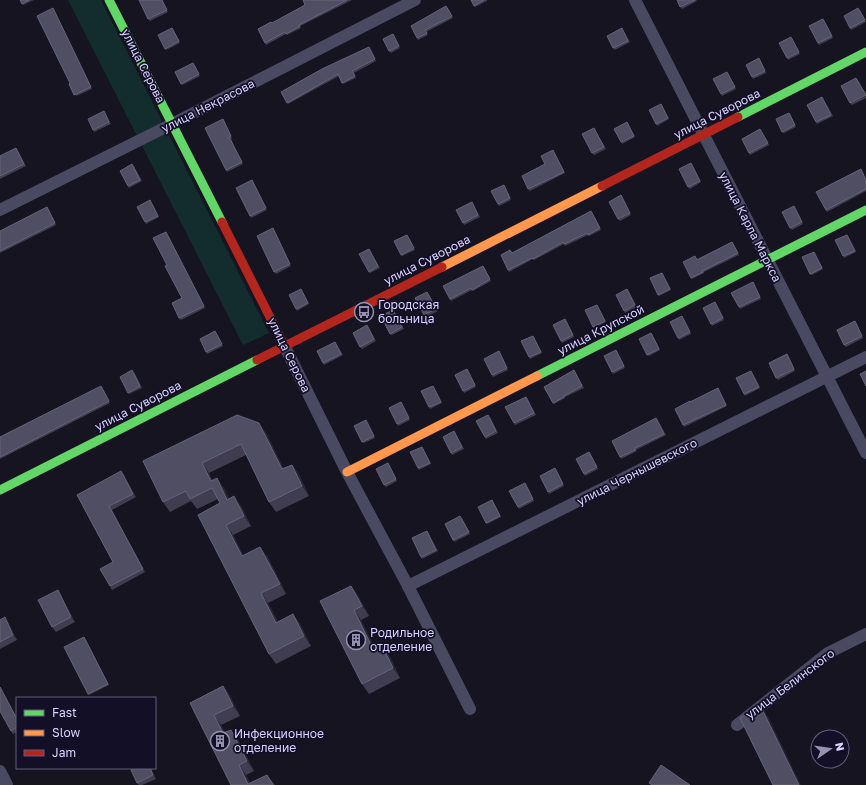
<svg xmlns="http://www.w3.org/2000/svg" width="866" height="785" font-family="'Golos Text',sans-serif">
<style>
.green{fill:#132c2d}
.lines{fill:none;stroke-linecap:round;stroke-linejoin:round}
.street{stroke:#4a4962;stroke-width:12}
.fast{stroke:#63d668;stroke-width:9}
.slow{stroke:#ff974d;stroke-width:9}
.jam{stroke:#b3261e;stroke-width:9}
.wall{fill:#403d50}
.shaded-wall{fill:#282635}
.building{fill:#504e63;stroke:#66637b}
.labels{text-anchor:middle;stroke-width:3.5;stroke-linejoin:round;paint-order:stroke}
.street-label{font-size:12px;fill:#d9d4ff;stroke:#130f26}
.poi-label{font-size:12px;fill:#d9d4ff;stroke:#130f26;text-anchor:start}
</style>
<rect width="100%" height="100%" fill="#161421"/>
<path class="green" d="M68 0H101L269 333 243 345Z"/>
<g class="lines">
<g class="street">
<path d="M635 0 866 453"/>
<path d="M0 210 172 124 415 0"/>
<path d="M284 345 347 472 408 586 470 709"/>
<path d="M408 586 866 357"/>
<path d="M737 725 828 653 866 634"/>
<path d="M0 771 7 785"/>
</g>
<g class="fast">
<path d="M109 0 222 222"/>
<path d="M738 117 866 52"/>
<path d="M537 376 866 210"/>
<path d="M0 490 257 360"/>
</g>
<g class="slow">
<path d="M442 267 602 186"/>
<path d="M347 472 537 376"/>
</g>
<g class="jam">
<path d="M602 186 738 117"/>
<path d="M222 222 284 345"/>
<path d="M257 360 442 267"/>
</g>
</g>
<g class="wall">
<path d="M20 0H34L23 5Z"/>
<path d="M162 0 168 12 150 21 148 19Z"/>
<path d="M303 0H352L300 26 301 28 287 35 286 34 266 45 258 29 272 23 305 5Z"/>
<path d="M471 0H487V1L475 7Z"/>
<path d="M677 0H696L697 1 682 9Z"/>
<path d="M448 8 453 18 426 32 428 35 418 40 417 38Z"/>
<path d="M54 10 92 89 76 96 70 83Z"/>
<path d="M860 10 866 22 851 30 850 28Z"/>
<path d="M823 19 833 38 819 45 818 43Z"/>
<path d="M173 29 180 43 166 50 165 49Z"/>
<path d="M623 30 630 42 615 50 613 48Z"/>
<path d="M393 34 400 48 391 53 389 51Z"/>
<path d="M791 37 800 54 788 60 787 58Z"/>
<path d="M369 47 376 61 354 73 356 78 343 84 339 76 288 104 287 103Z"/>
<path d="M760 60 766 73 753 79 752 77Z"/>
<path d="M193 63 200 76 182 85 181 84Z"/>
<path d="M728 74 736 89 722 96 721 94Z"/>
<path d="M866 96V98L852 105 850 103Z"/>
<path d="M823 99 833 116 817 124 816 122Z"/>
<path d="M661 104 669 119 657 126 656 124Z"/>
<path d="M105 113 111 124 94 132 93 130Z"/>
<path d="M790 114 796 127 784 133 782 132Z"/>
<path d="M224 121 232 138 231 139 243 164 227 172 226 170Z"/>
<path d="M628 124 635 137 622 144 621 142Z"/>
<path d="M594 128 606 149 594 155 592 153Z"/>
<path d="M761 131 769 145 750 155 749 153Z"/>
<path d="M16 148 26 166 0 179V156Z"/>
<path d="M554 152 565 173 530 191 528 189 545 164Z"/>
<path d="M692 165 701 182 690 189 688 187Z"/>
<path d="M134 166 142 181 129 188 128 186Z"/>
<path d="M866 179V191L827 212 826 210Z"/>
<path d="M253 182 267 210 251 218 250 216Z"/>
<path d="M505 187 511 200 499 206 498 204Z"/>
<path d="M621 195 631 215 620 221 618 219Z"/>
<path d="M150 200 159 217 146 224 145 222Z"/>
<path d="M473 204 480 217 464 225 463 223Z"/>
<path d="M794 206 803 224 792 230 790 228Z"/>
<path d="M48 209 56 225 0 253V231Z"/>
<path d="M592 213 601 230 589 236 588 235 565 246 564 244 534 260 533 259 509 272 508 270 512 253Z"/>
<path d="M273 228 291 266 276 274 274 272Z"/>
<path d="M166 232 205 308 181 320 179 318 182 298 167 265Z"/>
<path d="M407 235 415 250 402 256 401 255Z"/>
<path d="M848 236 856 252 844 258 843 256Z"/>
<path d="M732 242 739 255 704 272V273L692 279 691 278 697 259Z"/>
<path d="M370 251 380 268 370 273 369 272Z"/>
<path d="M814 252 823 269 812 275 810 274Z"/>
<path d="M484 267 491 281 473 291 472 290 451 301 450 299Z"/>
<path d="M662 273 671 290 659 296 658 295Z"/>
<path d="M753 282 761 299 740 309 739 307Z"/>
<path d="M627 289 637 307 625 313 624 311Z"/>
<path d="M302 291 309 304 297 311 296 309Z"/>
<path d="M428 293 438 311 426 317 424 315Z"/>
<path d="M716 304 724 320 712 326 711 324Z"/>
<path d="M597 305 606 322 594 328 593 327Z"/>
<path d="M394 312 404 329 392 335 390 334Z"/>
<path d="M682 316 691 334 679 340 678 338Z"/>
<path d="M566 321 574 337 562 343 561 341Z"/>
<path d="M855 321 863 338 846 347 844 345Z"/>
<path d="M368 327 376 341 362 349 360 347Z"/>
<path d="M215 331 223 346 207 354 206 352Z"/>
<path d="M652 334 660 350 649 356 647 355Z"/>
<path d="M533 336 542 353 530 359 529 357Z"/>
<path d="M335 342 343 355 324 365 323 363Z"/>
<path d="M616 350 625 368 613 374 612 372Z"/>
<path d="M500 353 508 370 493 377 492 375Z"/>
<path d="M788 356 795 371 778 380 776 378Z"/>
<path d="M467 369 476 387 464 393 463 391Z"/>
<path d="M574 370 584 388 565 397V398L554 404 553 403Z"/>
<path d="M751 371 760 388 745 396 744 394Z"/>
<path d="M134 372 142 388 129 394 128 393Z"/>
<path d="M434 387 442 403 430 409 429 407Z"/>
<path d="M102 388 110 403 0 459V437Z"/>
<path d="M718 388 727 406 684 427 683 425 690 402Z"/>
<path d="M527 398 536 415 515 425 514 423Z"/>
<path d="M401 402 410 420 398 426 397 424Z"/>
<path d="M490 417 498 433 486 439 485 437Z"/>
<path d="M657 419 666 435 636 450 637 451 621 459 620 457Z"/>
<path d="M366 420 375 438 364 443 362 442Z"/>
<path d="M454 431 464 449 452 455 451 453Z"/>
<path d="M266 433 283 468 292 465 299 475 309 496 276 512 269 502 246 455 209 473 212 480 224 488 229 499 241 506 251 526 233 535 243 555 267 556 286 594 268 603 278 622 293 614 300 624 311 646 276 664 269 654 198 515 220 503 218 499 197 509 191 501 170 512 163 502 143 461Z"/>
<path d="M422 447 431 464 419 470 418 468Z"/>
<path d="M589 452 598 469 585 476 584 474Z"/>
<path d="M388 463 397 481 386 487 384 485Z"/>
<path d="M556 470 564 486 549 494 548 492Z"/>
<path d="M124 475 136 497 112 510 145 572 112 590 110 586 113 562 77 495Z"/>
<path d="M526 485 534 501 519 509 518 507Z"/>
<path d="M493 501 501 517 487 524 486 523Z"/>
<path d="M462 518 470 534 454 542 453 540Z"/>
<path d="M427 531 438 551 422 559 421 557Z"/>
<path d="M351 586 358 596 369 616 361 620 376 651 383 647 390 657 400 678 369 694 362 684 320 601Z"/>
<path d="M58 590 61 596 75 622 56 632 52 627Z"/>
<path d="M0 620 8 623 17 640 0 649Z"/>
<path d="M85 639 109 685 89 695 88 694Z"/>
<path d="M223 686 230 696 240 716 221 725 225 733 238 740 254 771 246 775 250 783 267 775 275 785H231L190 703Z"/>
<path d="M17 718V732L13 734 11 731Z"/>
<path d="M136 768H151L156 779 142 785H139L137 783Z"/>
</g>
<g class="shaded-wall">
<path d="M259 423 266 433 289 479 282 469Z"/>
<path d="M202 463 209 473 218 491 211 481Z"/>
<path d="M292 465 299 475 309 496 302 486Z"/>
<path d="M121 471 124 475 136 497 133 494Z"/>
<path d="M217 478 224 488 234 510 227 500Z"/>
<path d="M234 496 241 506 251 526 244 516Z"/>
<path d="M109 506 112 510 145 572 143 569Z"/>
<path d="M226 525 233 535 249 566 242 556Z"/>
<path d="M260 547 267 556 286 594 280 584Z"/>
<path d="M351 586 358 596 369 616 362 606Z"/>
<path d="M58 590 61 596 75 622 71 617Z"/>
<path d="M261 593 268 603 283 633 276 623Z"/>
<path d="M354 610 361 620 381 661 374 651Z"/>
<path d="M293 614 300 624 311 646 304 636Z"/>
<path d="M5 617 8 623 17 640 13 635Z"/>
<path d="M383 647 390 657 400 678 393 668Z"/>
<path d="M0 686 17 718V719L0 687Z"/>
<path d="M223 686 230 696 240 716 233 706Z"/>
<path d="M761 707 768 717 801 785H799Z"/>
<path d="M214 715 221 725 230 743 223 733Z"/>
<path d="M231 730 238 740 254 771 247 761Z"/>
<path d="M239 765 246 775 251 785H249Z"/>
<path d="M150 768H151L156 779 153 775Z"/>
</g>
<g class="building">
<path d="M20 0H29L22 4Z"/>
<path d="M139 0H162L167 10 148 19Z"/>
<path d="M303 0H347L299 25 300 26 286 34 285 32 265 43 258 29 271 22 272 23 305 5Z"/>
<path d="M471 0H484L474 6Z"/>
<path d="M677 0H695L680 7Z"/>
<path d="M446 6 452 16 425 30 427 33 417 38 411 26Z"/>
<path d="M53 8 91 87 74 95 69 84 70 83 37 16Z"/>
<path d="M858 8 865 20 850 28 844 16Z"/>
<path d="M823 19 832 36 818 43 809 26Z"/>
<path d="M172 28 179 41 165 49 158 35Z"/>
<path d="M622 28 628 41 613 48 607 36Z"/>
<path d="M393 34 399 46 389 51 383 39Z"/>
<path d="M791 37 799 52 787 58 779 43Z"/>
<path d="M369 47 375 59 352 71 355 76 342 83 338 74 287 103 281 92 322 69Z"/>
<path d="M759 58 765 71 752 77 746 65Z"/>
<path d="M193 63 199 74 181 84 175 72Z"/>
<path d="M727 72 735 87 721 94 713 79Z"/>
<path d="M856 78 866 95 850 103 841 86Z"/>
<path d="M822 97 831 115 816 122 807 105Z"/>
<path d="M661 104 668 118 656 124 649 110Z"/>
<path d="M104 111 109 122 93 130 88 119Z"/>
<path d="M789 113 795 125 782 132 776 119Z"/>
<path d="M223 119 231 136 229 137 242 162 226 170 205 128Z"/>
<path d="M627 122 634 136 621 142 614 129Z"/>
<path d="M594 128 604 147 592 153 582 134Z"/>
<path d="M760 129 768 143 749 153 742 139Z"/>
<path d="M16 148 24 164 0 176V156Z"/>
<path d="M553 150 564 172 528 189 522 176 545 164 541 156Z"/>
<path d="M691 163 700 181 688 187 679 169Z"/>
<path d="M132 164 140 180 128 186 120 171Z"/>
<path d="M861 169 866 180V189L826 210 816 192Z"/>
<path d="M252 180 266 208 250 216 236 188Z"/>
<path d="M504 185 510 198 498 204 491 191Z"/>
<path d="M621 195 630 213 618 219 609 202Z"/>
<path d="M150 200 158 216 145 222 137 207Z"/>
<path d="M472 202 478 215 463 223 456 210Z"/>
<path d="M794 206 802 222 790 228 782 212Z"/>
<path d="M47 207 55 223 0 251V231Z"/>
<path d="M591 211 600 228 588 235 587 233 564 244 563 242 533 259 532 258 508 270 501 255 510 250 512 253Z"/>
<path d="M273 228 290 264 274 272 257 236Z"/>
<path d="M166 232 204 306 179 318 172 303 182 298 165 266 167 265 153 238Z"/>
<path d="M407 235 414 248 401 255 394 241Z"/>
<path d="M847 235 855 251 843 256 835 240Z"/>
<path d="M732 242 738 253 702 271 703 272 691 278 683 262 695 256 697 260Z"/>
<path d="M369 249 378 266 369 272 359 254Z"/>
<path d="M814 252 822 268 810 274 802 257Z"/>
<path d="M483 266 490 279 472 290 471 288 450 299 443 286Z"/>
<path d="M662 273 670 289 658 295 650 278Z"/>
<path d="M753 282 760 297 739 307 731 293Z"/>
<path d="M301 289 308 303 296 309 289 295Z"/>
<path d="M627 289 635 305 624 311 616 295Z"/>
<path d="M427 292 436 309 424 315 415 298Z"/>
<path d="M715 302 723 318 711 324 703 308Z"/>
<path d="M597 305 605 321 593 327 585 310Z"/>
<path d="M393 310 402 327 390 334 381 316Z"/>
<path d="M682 316 690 332 678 338 670 322Z"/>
<path d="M565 319 573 335 561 341 553 325Z"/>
<path d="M855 321 862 336 844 345 837 330Z"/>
<path d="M367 325 374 339 360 347 353 333Z"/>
<path d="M215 331 222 344 206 352 200 339Z"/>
<path d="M651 333 659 349 647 355 639 339Z"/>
<path d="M533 336 541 352 529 357 521 341Z"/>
<path d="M335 342 341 354 323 363 317 351Z"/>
<path d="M616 350 624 366 612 372 604 356Z"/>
<path d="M499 351 507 368 492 375 484 359Z"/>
<path d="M787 354 794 369 776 378 769 363Z"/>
<path d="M467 369 475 385 463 391 455 375Z"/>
<path d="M132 370 140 386 128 393 120 377Z"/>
<path d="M574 370 582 386 564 396V397L553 403 544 387Z"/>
<path d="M751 371 759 387 744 394 736 378Z"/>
<path d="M866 371V386L860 374Z"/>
<path d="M101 386 109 401 0 457V437Z"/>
<path d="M433 386 441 402 429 407 421 391Z"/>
<path d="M718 388 726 405 683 425 675 409 690 401V402Z"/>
<path d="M526 397 534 413 514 423 505 407Z"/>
<path d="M401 402 409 418 397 424 389 408Z"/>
<path d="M237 415 259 423 282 469 292 465 302 486 269 502 241 444 202 463 211 481 217 478 227 500 234 496 244 516 226 525 242 556 260 547 280 584 261 593 276 623 293 614 304 636 269 654 198 515 220 503 212 488 190 499 186 491 163 502 143 461Z"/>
<path d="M488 415 496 431 485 437 476 421Z"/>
<path d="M656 418 664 434 635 448V450L620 457 612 441Z"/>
<path d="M366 420 374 436 362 442 354 426Z"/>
<path d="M454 431 462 447 451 453 443 437Z"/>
<path d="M422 447 430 463 418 468 410 452Z"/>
<path d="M589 452 597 467 584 474 576 459Z"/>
<path d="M388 463 396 479 384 485 376 469Z"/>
<path d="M555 468 563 484 548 492 540 476Z"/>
<path d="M121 471 133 494 109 506 143 569 110 586 100 569 113 562 77 495Z"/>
<path d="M525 483 533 499 518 507 509 491Z"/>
<path d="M492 500 500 516 486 523 478 507Z"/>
<path d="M460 516 469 532 453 540 445 524Z"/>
<path d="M427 531 436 550 421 557 412 538Z"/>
<path d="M351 586 362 606 354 610 374 651 383 647 393 668 362 684 320 601Z"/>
<path d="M58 590 71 617 52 627 38 600Z"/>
<path d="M5 617 13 635 0 642V620Z"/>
<path d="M84 637 108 684 88 694 64 647Z"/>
<path d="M223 686 233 706 214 715 223 733 231 730 247 761 239 765 248 784 267 775 273 785H231L190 703Z"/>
<path d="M0 687 17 719V727L11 731 0 711Z"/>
<path d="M761 707 799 785H773L740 718Z"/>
<path d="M661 765 690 785H652L649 783Z"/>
<path d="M136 768H150L153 775 137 783 131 770Z"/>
</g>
<defs>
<g id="bus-ring" transform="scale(1)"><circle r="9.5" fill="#130f26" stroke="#9591b1" stroke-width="1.5"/><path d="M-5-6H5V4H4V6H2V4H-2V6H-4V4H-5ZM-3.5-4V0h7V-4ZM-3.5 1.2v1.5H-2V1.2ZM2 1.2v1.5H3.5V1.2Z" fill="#9591b1"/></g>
<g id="building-ring" transform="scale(1)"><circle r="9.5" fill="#130f26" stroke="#9591b1" stroke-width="1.5"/><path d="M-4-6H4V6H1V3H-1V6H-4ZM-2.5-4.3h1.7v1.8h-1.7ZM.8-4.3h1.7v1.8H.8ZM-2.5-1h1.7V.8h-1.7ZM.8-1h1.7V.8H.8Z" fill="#9591b1"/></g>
</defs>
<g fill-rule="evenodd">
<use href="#bus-ring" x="364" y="312"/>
<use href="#building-ring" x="356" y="640"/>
<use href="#building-ring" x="220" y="741"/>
</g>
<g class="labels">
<g class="street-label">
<text transform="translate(143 66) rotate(63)" y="4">улица Серова</text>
<text transform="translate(208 106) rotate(-27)" y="4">улица Некрасова</text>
<text transform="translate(717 114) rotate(-27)" y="4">улица Суворова</text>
<text transform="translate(750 227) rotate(63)" y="4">улица Карла Маркса</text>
<text transform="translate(427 260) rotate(-27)" y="4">улица Суворова</text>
<text transform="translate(601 330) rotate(-27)" y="4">улица Крупской</text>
<text transform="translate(289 355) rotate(64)" y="4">улица Серова</text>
<text transform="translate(138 406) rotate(-27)" y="4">улица Суворова</text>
<text transform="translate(637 472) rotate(-27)" y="4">улица Чернышевского</text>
<text transform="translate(790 684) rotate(-37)" y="4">улица Белинского</text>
</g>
<g class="poi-label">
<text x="378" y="309">Городская<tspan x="378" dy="14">больница</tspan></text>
<text x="370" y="637">Родильное<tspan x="370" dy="14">отделение</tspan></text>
<text x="234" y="738">Инфекционное<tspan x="234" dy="14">отделение</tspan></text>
</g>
</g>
<rect x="16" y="697" width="140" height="72" fill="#130f26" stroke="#625e7d"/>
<rect x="24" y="710" width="20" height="6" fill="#63d668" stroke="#625e7d"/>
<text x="52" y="717" font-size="12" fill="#d9d4ff">Fast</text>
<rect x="24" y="730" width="20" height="6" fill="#ff974d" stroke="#625e7d"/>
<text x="52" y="737" font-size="12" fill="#d9d4ff">Slow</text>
<rect x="24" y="750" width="20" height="6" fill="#b3261e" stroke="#625e7d"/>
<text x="52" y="757" font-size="12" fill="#d9d4ff">Jam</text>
<g transform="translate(830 749) rotate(77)"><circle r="19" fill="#130f26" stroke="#625e7d"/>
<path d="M0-3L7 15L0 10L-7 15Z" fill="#9591b1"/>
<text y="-6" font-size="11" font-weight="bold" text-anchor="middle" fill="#d9d4ff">N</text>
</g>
</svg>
